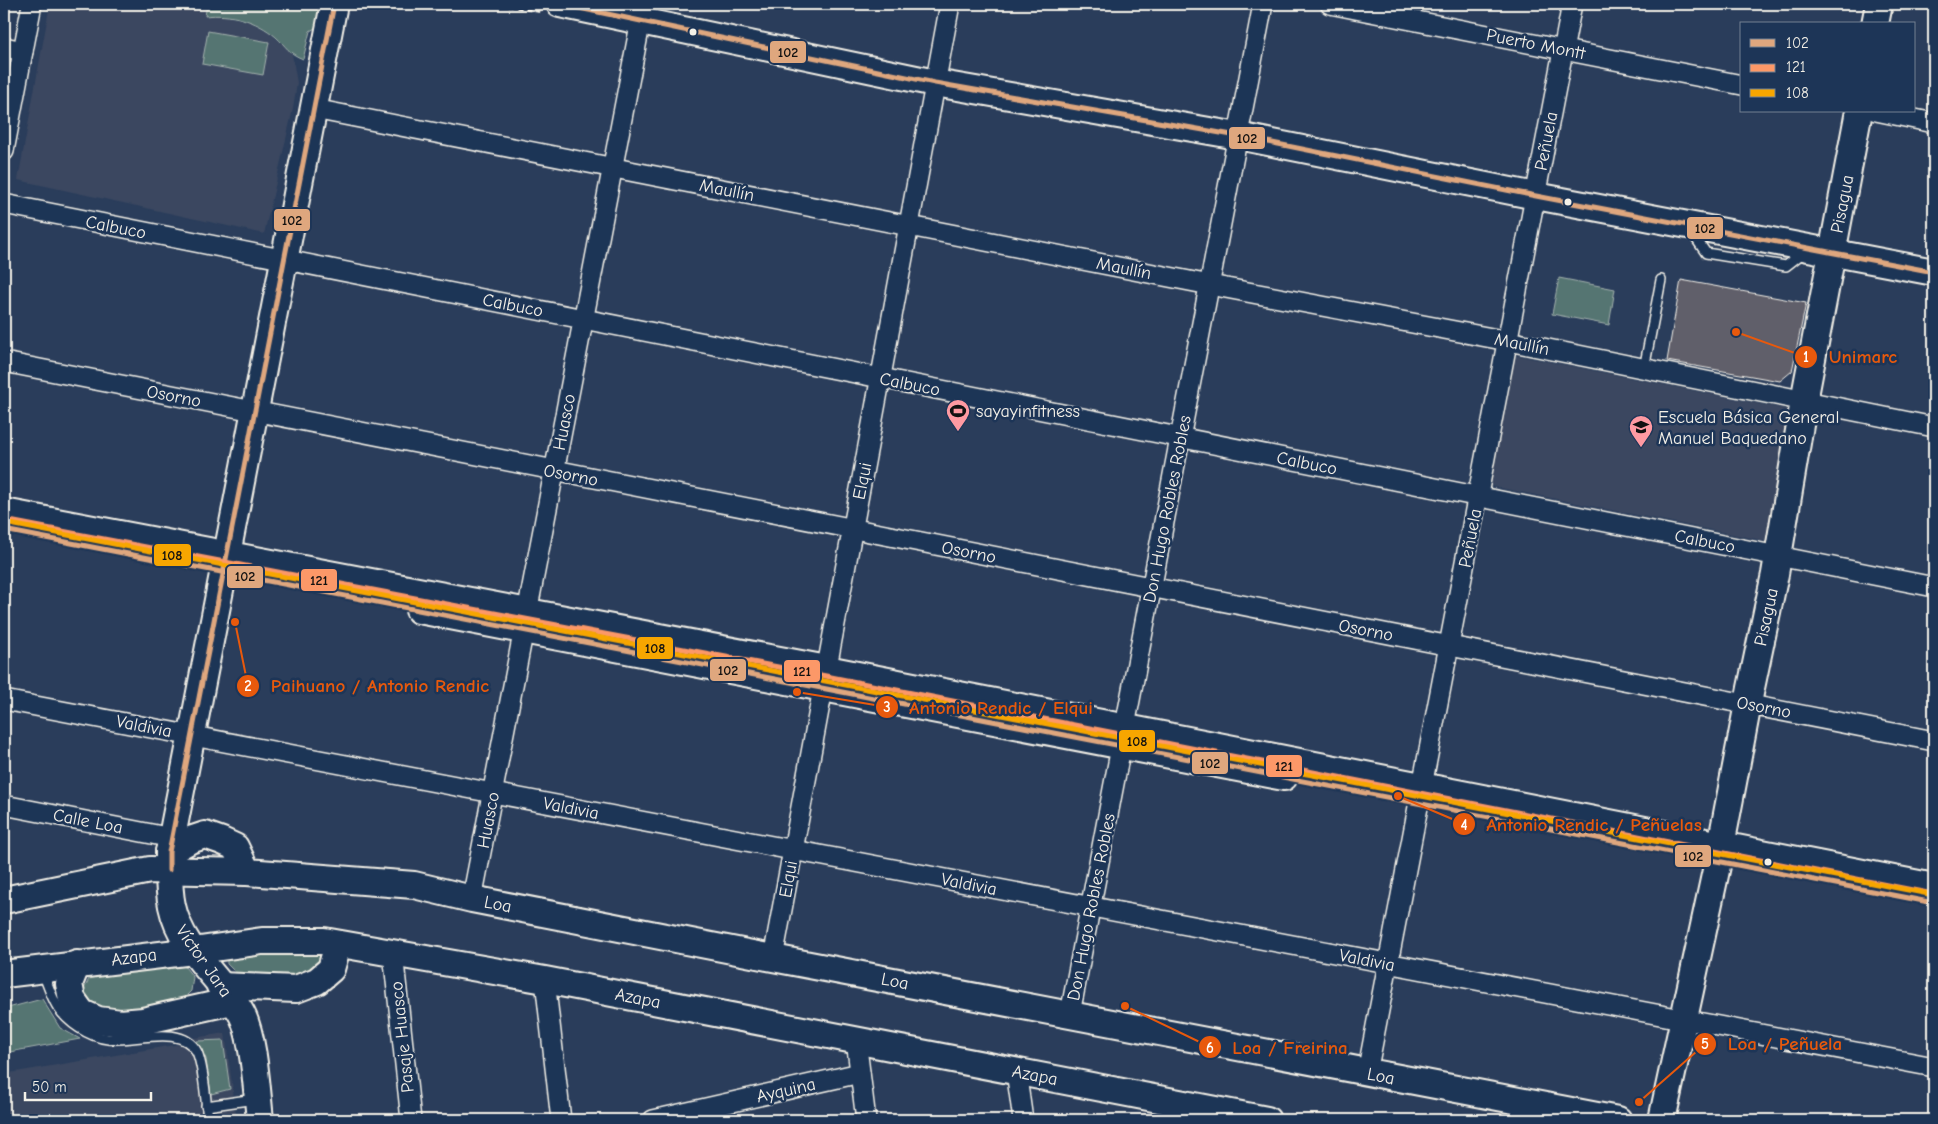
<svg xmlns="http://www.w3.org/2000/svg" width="1938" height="1124" font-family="'Comic Neue',sans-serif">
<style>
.built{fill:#3a4760}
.green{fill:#557472;stroke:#a4b2ad}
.building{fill:#605e6a;stroke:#f4f1e8}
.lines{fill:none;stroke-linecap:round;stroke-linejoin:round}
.lane-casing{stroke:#f4f1e8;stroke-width:12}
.street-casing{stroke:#f4f1e8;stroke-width:22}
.secondary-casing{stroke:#f4f1e8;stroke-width:30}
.path{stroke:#f4f1e8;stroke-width:3;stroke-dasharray:5 4;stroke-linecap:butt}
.lane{stroke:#1d3557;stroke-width:9}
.street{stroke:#1d3557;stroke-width:19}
.secondary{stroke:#1d3557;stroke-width:26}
.bus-1-casing{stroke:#1d3557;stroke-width:9}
.bus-2-casing{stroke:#1d3557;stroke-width:9}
.bus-3-casing{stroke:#1d3557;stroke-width:9}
.bus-1{stroke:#dfa77e;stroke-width:5}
.bus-2{stroke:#fc9868;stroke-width:5}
.bus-3{stroke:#f7a600;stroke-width:5}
.bus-dot{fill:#f4f1e8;stroke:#1d3557;stroke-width:2}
.labels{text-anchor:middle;stroke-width:5;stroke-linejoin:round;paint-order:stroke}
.street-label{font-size:18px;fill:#f4f1e8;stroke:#1d3557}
.poi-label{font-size:18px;fill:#f4f1e8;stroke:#1d3557;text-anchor:start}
.leader{fill:none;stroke:#e8590c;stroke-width:2}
.callout-dot{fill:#e8590c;stroke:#1d3557;stroke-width:2}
.mark-label{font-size:15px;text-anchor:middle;font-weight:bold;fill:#fff}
.callout-label{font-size:19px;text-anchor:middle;font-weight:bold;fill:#e8590c;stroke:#1d3557;stroke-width:5;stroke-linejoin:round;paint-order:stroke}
.line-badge{stroke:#1d3557;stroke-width:2}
.pale-badge-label{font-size:14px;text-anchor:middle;font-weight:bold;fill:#111}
</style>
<rect width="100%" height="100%" fill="#2a3d5b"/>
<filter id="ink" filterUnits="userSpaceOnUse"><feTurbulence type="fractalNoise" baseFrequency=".02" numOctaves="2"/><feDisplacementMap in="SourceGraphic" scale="10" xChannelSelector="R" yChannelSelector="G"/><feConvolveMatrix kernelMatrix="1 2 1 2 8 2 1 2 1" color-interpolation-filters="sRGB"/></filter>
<g filter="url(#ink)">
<g class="built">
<path d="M50 4H207L205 16 223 15 251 22 269 32 285 46 292 54 297 83 293 109 264 234 18 180Z"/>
<path d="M1515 355 1791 410 1766 541 1490 486Z"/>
<path d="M225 1033 237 1120H4V1074L180 1044 194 1038Z"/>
</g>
<g class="green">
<path d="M207 4H322L317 27 310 31 303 59C288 53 287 47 276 37 256 20 230 13 205 16Z"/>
<path d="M208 31 269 42 263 75 202 64Z"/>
<path d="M1559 278 1615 289 1609 325 1552 314Z"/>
<path d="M311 949 320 952 322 961 316 974 244 981 227 964V956Z"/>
<path d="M175 963 185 967 193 977 191 991 181 1001 116 1015 94 1009 82 993 89 979Z"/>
<path d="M42 999 60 1028 80 1039 4 1053V1009Z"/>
<path d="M223 1040 230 1089 211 1094 206 1059 197 1041Z"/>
</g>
<path class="building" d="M1681 280 1806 303 1792 371 1780 381 1667 361Z"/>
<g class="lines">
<g class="lane-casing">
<g id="lane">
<path d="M1691 231 1706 253 1786 266 1804 252"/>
<path d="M1644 369 1661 280"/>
<path d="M42 971C47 982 51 996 57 1006 67 1022 89 1037 108 1039 134 1042 182 1023 197 1052 204 1068 206 1102 208 1120"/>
<path d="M206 1106 255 1099"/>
</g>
</g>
<g class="street-casing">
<g id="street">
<path d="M1330 4 1742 85"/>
<path d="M4 47 23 51"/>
<path d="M314 109 1210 285 1508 341 1934 427"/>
<path d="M1876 111 1934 123"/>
<path d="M4 151 32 4"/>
<path d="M4 204 1934 587"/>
<path d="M4 362 1934 741"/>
<path d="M4 700 1934 1067"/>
<path d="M4 805 172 838"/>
<path d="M472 899 644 4"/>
<path d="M393 953 411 1120"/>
<path d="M773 958 950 4"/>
<path d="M545 980 561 1120"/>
<path d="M1070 1014 1263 4"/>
<path d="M856 1040 866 1120"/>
<path d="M1016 1071 1023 1120"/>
<path d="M1367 1073 1572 4"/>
<path d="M1170 1102 1173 1120"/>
<path d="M653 1120 860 1073"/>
</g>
</g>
<g class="secondary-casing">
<g id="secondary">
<path d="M560 4 935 83 1238 136 1536 196 1934 272"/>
<path d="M1875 24 1879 4"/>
<path d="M4 512 827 669 1934 887"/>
<path d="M419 610 1284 777"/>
<path d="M169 852 190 840 205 835 222 841 235 847 247 872"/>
<path d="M4 900 150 870 247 872 414 885 472 899 773 958 1618 1120"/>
<path d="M77 964 69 984 72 999 82 1013 98 1020 121 1023 143 1021 232 1001"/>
<path d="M4 974 193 951 262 941H324L545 980 1267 1120"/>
<path d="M220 986 296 989 317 981 331 969 338 944"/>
<path d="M260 1120C257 1093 254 1033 240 1011 218 975 181 949 172 906 168 888 169 870 169 852L334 4"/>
<path d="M1662 1120 1718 861 1751 688 1775 574 1804 401 1859 111"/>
</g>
</g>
<path class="path" d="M499 4 542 12"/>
<use href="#lane" class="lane"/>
<use href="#street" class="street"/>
<use href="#secondary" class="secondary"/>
<g class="bus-1-casing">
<g id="bus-1">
<path d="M560 4 935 83 1238 136 1536 196 1934 272"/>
<path d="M4 530 1934 903"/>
<path d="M169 870V852L334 4"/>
</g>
</g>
<g class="bus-2-casing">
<path id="bus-2" d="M4 520 826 676 1933 894"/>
</g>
<g class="bus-3-casing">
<path id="bus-3" d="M5 523 1934 895"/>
</g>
<use href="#bus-1" class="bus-1"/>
<use href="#bus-2" class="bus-2"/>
<use href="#bus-3" class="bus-3"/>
</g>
</g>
<defs>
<g id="stadium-pin" transform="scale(1.25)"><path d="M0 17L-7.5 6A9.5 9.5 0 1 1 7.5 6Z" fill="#ff9aa2" stroke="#1d3557"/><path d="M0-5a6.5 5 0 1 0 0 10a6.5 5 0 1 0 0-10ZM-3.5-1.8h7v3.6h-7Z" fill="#111"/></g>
<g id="school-pin" transform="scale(1.25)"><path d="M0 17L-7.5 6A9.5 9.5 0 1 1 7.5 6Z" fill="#ff9aa2" stroke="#1d3557"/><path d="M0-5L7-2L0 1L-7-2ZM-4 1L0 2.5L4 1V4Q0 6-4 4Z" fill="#111"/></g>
</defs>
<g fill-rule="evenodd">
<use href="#stadium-pin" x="958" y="411"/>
<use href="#school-pin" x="1641" y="427"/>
</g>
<g class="bus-dot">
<circle cx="693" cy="32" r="4.5"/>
<circle cx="1568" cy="202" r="4.5"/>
<circle cx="1768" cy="862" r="4.5"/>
</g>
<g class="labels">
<g class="street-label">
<text transform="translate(1536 44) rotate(11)" y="6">Puerto Montt</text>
<text transform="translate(1546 141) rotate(-79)" y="6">Peñuela</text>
<text transform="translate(727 190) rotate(11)" y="6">Maullín</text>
<text transform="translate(1842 204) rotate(-79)" y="6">Pisagua</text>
<text transform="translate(116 227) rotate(11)" y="6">Calbuco</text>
<text transform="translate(1124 268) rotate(11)" y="6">Maullín</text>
<text transform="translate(513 305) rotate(11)" y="6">Calbuco</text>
<text transform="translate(1522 344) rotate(11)" y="6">Maullín</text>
<text transform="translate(910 384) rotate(11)" y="6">Calbuco</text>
<text transform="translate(174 396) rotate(11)" y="6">Osorno</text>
<text transform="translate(564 422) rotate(-79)" y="6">Huasco</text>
<text transform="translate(1307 463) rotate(11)" y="6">Calbuco</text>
<text transform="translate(571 475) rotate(11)" y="6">Osorno</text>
<text transform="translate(862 481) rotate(-79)" y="6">Elqui</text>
<text transform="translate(1167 509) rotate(-79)" y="6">Don Hugo Robles Robles</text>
<text transform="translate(1470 538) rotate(-79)" y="6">Peñuela</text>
<text transform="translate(1705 541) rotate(11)" y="6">Calbuco</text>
<text transform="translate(969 552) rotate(11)" y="6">Osorno</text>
<text transform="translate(1766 617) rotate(-78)" y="6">Pisagua</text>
<text transform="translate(1366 630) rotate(11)" y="6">Osorno</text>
<text transform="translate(1764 707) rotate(11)" y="6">Osorno</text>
<text transform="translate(144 726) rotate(11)" y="6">Valdivia</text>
<text transform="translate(571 808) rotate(11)" y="6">Valdivia</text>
<text transform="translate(488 820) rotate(-79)" y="6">Huasco</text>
<text transform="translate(88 821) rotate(11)" y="6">Calle Loa</text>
<text transform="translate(788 879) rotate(-80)" y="6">Elqui</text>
<text transform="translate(969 884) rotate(11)" y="6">Valdivia</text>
<text transform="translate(498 904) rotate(11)" y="6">Loa</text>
<text transform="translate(1091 907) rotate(-79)" y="6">Don Hugo Robles Robles</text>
<text transform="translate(134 957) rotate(-7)" y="6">Azapa</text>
<text transform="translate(1367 960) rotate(11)" y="6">Valdivia</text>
<text transform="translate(204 961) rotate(55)" y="6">Víctor Jara</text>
<text transform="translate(895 981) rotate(11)" y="6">Loa</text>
<text transform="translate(638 998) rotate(11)" y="6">Azapa</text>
<text transform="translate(402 1037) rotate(-96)" y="6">Pasaje Huasco</text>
<text transform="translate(1035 1075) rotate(11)" y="6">Azapa</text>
<text transform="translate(1381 1076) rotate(11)" y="6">Loa</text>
<text transform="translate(786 1090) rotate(-13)" y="6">Ayquina</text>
</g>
<g class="poi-label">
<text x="976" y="417">sayayinfitness</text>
<text x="1658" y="423">Escuela Básica General<tspan x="1658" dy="21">Manuel Baquedano</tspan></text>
</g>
</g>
<path class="leader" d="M1736 332L1806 357M235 622L248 686M797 692L887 707M1398 796L1464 824M1639 1102L1705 1044M1125 1006L1210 1047"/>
<g class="callout-dot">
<circle cx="1736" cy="332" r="5"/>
<circle cx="235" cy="622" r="5"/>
<circle cx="797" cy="692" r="5"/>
<circle cx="1398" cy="796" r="5"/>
<circle cx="1639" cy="1102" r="5"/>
<circle cx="1125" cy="1006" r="5"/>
<circle cx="1806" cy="357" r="12"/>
<circle cx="248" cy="686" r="12"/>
<circle cx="887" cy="707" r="12"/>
<circle cx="1464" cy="824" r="12"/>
<circle cx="1705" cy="1044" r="12"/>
<circle cx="1210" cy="1047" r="12"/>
</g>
<g class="mark-label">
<text x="1806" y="362">1</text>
<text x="248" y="691">2</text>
<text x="887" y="712">3</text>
<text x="1464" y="830">4</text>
<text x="1705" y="1049">5</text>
<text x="1210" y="1053">6</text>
</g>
<g class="callout-label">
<text x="1863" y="363">Unimarc</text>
<text x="380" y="692">Paihuano / Antonio Rendic</text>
<text x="1001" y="714">Antonio Rendic / Elqui</text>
<text x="1594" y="831">Antonio Rendic / Peñuelas</text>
<text x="1785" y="1050">Loa / Peñuela</text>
<text x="1290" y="1054">Loa / Freirina</text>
</g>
<g class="line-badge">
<rect x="769" y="40" width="38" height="24" rx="5" fill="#dfa77e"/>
<rect x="1228" y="126" width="38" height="24" rx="5" fill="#dfa77e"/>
<rect x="273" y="208" width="38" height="24" rx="5" fill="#dfa77e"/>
<rect x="1686" y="216" width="38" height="24" rx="5" fill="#dfa77e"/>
<rect x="153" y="543" width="39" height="24" rx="5" fill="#f7a600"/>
<rect x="226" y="565" width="38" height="24" rx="5" fill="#dfa77e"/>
<rect x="300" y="568" width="38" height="24" rx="5" fill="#fc9868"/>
<rect x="636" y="636" width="38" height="24" rx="5" fill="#f7a600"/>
<rect x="709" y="658" width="38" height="24" rx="5" fill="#dfa77e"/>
<rect x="783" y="659" width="38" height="24" rx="5" fill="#fc9868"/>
<rect x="1118" y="729" width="38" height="24" rx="5" fill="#f7a600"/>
<rect x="1191" y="751" width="38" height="24" rx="5" fill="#dfa77e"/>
<rect x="1265" y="754" width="38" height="24" rx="5" fill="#fc9868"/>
<rect x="1674" y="844" width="38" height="24" rx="5" fill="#dfa77e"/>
</g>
<g class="pale-badge-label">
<text x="788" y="57">102</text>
<text x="1247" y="143">102</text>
<text x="292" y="225">102</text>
<text x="1705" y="233">102</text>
<text x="172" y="560">108</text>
<text x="245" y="581">102</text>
<text x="319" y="585">121</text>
<text x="655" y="653">108</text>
<text x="728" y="675">102</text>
<text x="802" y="676">121</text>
<text x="1137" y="746">108</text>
<text x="1210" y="768">102</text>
<text x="1284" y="771">121</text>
<text x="1693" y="861">102</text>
</g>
<rect width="1938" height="1124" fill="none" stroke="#1d3557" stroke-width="20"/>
<rect x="10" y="10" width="1918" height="1104" fill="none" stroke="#f4f1e8" stroke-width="2" filter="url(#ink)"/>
<rect x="1740" y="22" width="175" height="90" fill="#1d3557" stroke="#738091"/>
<rect x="1750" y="39" width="25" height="8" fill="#dfa77e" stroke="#738091"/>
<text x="1786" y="48" font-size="15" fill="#f4f1e8">102</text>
<rect x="1750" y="64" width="25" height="8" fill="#fc9868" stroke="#738091"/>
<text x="1786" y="72" font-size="15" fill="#f4f1e8">121</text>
<rect x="1750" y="89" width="25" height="8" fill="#f7a600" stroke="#738091"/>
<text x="1786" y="98" font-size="15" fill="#f4f1e8">108</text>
<path d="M25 1092v8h126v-8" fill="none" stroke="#f4f1e8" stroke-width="2.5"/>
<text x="32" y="1092" font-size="15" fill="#f4f1e8" stroke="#1d3557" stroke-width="4" paint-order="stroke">50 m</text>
</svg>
